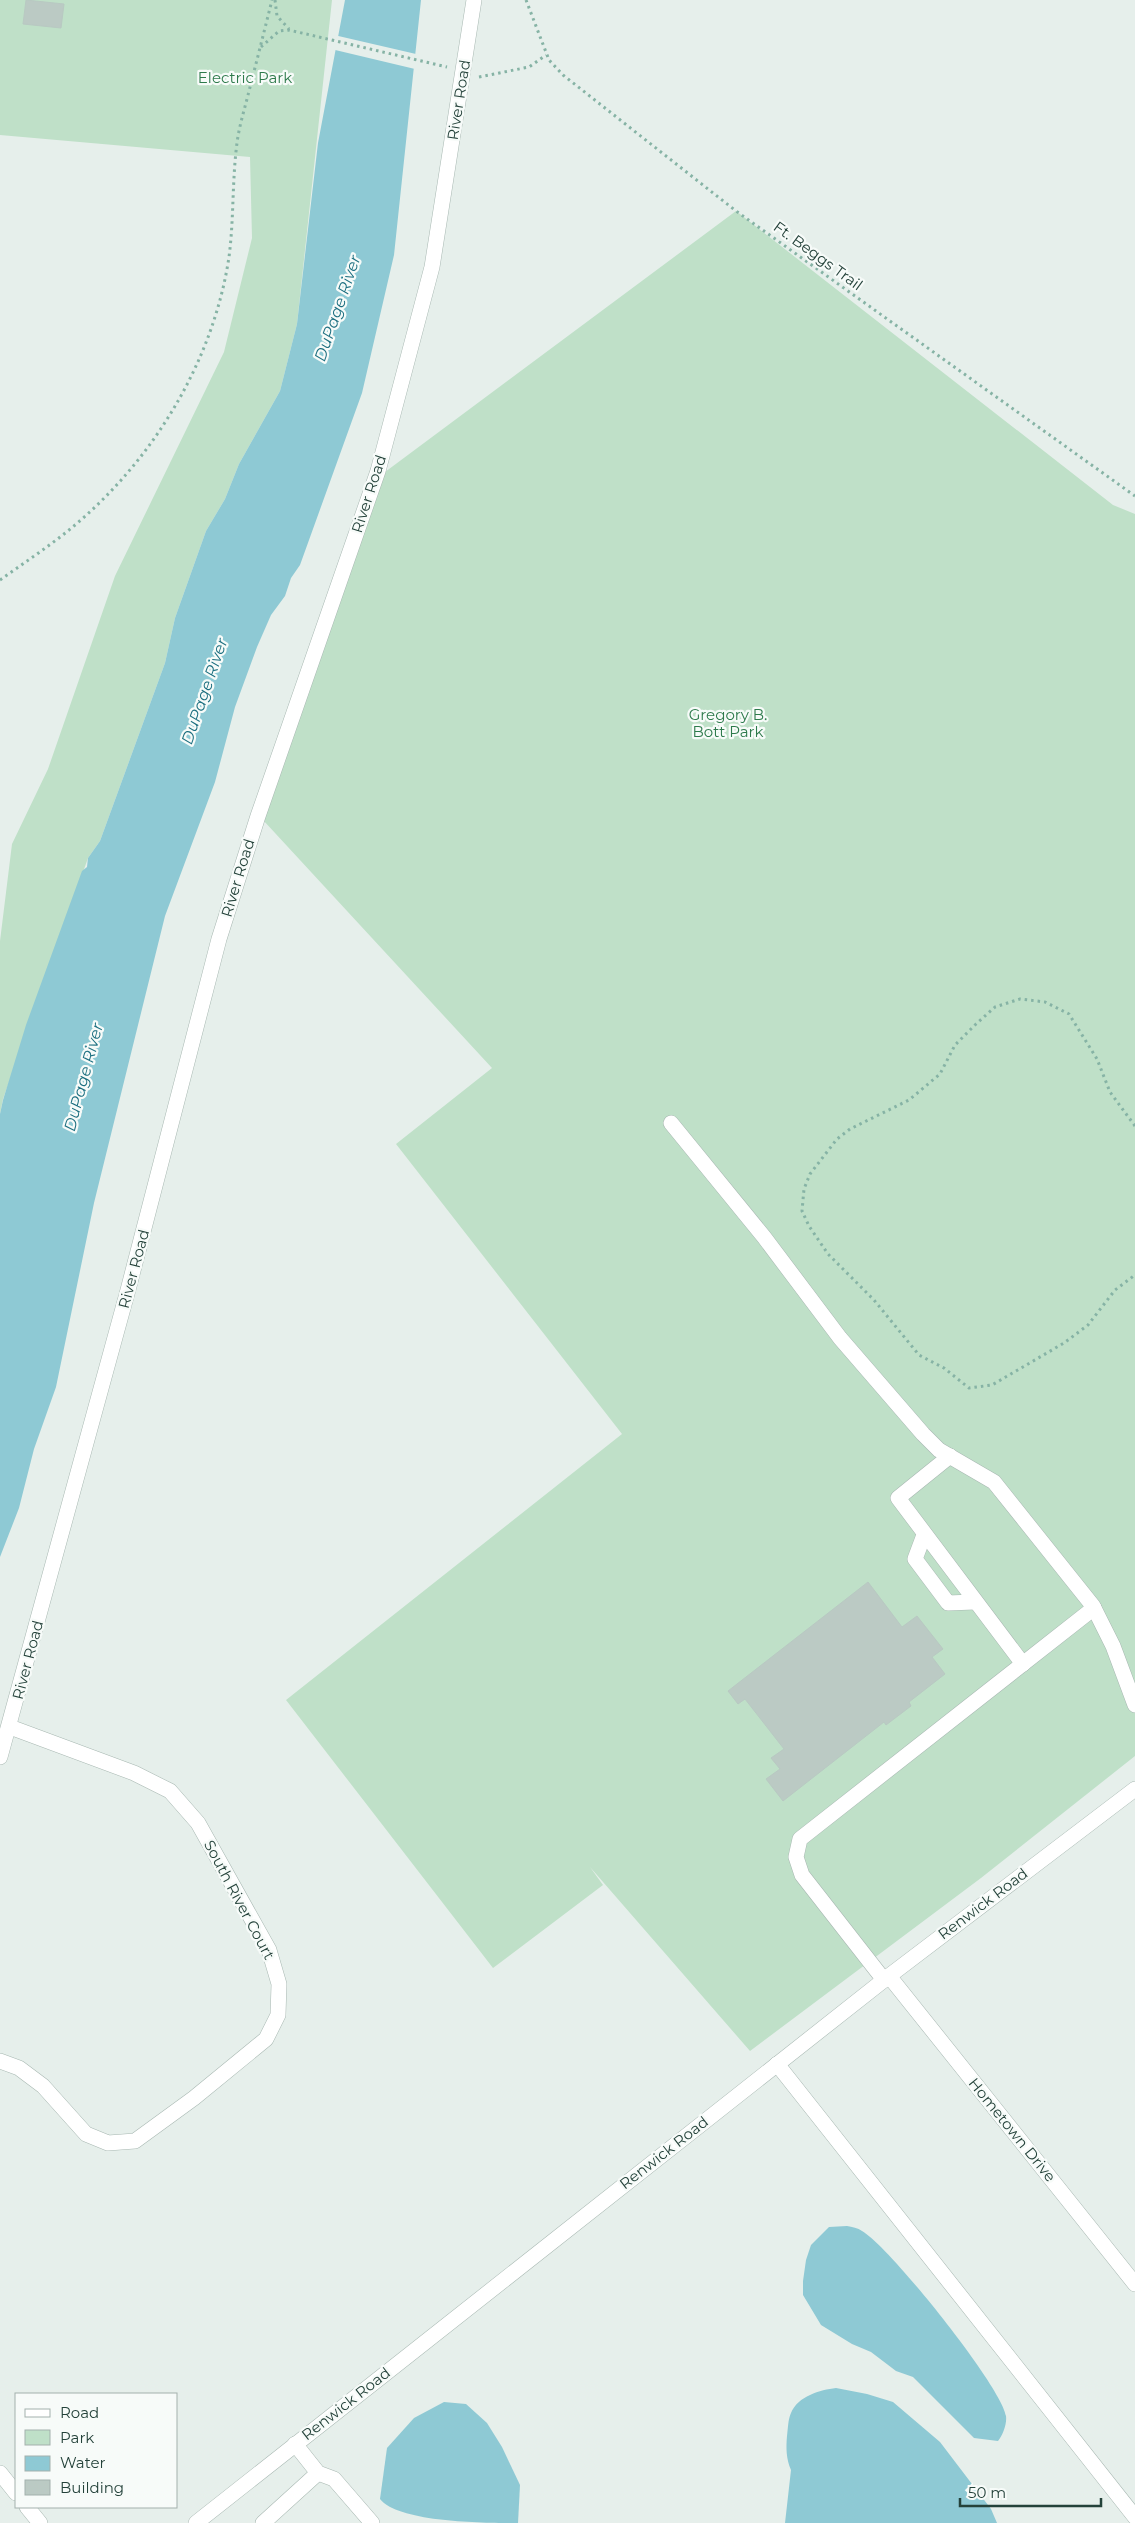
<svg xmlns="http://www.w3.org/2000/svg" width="1135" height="2523" font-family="Montserrat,sans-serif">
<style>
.green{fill:#bfe0c8}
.water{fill:#8ec9d4}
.pier{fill:#e6efeb}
.building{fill:#bbcac4;stroke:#b8c9c2}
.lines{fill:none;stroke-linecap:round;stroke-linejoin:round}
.minor-casing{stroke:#a8b8b2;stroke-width:16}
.path{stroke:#86b3a5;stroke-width:3;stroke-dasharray:2.5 4;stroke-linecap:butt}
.minor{stroke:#fff;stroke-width:15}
.labels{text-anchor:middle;stroke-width:4.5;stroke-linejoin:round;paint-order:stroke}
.park-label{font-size:15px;fill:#2d7a4b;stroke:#f7fbf9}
.street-label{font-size:15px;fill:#24423a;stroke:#f7fbf9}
.water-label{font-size:16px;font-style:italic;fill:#1c6f80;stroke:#f7fbf9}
</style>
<rect width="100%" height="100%" fill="#e6efeb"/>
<g class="green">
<path d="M0 0H332L297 324 280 391 239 464 225 499 206 531 175 618 165 663 100 841 88 858 3 1099 0 1114V941L12 844 48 769 115 576 224 352 252 238 250 157 0 135Z"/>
<path d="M736 211 1113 505 1135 514V1756L981 1878 750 2051 590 1867 603 1885 493 1968 286 1700 622 1434 396 1144 492 1068 263 820 381 475Z"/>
</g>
<g class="water">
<path d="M345 0H421L394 255 362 393 300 565 291 578 285 596 271 615 257 647 235 707 215 782 165 916 94 1203 56 1387 34 1449 19 1508 0 1557V1114L3 1100 26 1025 82 871 87 867 88 858 100 841 165 663 175 618 206 531 225 499 239 464 280 391 297 324 318 143Z"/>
<path d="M847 2226C852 2227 858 2228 862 2231 889 2246 1002 2387 1006 2416 1007 2424 1003 2435 998 2441L974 2438 913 2377 896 2371 871 2352 852 2344 821 2325 803 2295V2281L806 2260 811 2245 829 2227Z"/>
<path d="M836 2388 867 2394 893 2402 940 2442 991 2509 997 2523H785L791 2470C786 2459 786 2447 787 2436 788 2429 788 2419 791 2413 798 2396 820 2390 836 2388Z"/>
<path d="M444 2402 466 2404 487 2423 502 2447 520 2485 518 2523C487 2523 399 2523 380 2499L387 2448 414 2418Z"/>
</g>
<path class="pier" d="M334 35 416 54 415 69 331 49Z"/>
<g class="building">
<path d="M26 0 64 4 61 28 23 24Z"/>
<path d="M868 1582 902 1627 917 1616 943 1649 932 1657 945 1674 909 1702 911 1706 886 1725 884 1722 783 1801 766 1779 780 1769 771 1758 784 1749 745 1699 738 1704 728 1691Z"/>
</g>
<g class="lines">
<g class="minor-casing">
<g id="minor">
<path d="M671 1123 764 1237 840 1338 923 1434 939 1450 994 1482 1093 1606 1113 1646 1135 1705"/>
<path d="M950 1456 898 1498 1023 1664"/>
<path d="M924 1535 915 1559 948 1603 974 1602"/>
<path d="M0 1757 128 1290 219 939 258 816 378 471 432 267 474 0"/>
<path d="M889 1976 1135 2284"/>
<path d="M884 1980 802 1875 796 1857 800 1839 1094 1608"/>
<path d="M0 2061 19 2068 43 2086 86 2134 108 2143 135 2141 194 2098 266 2039 278 2015 279 1984 269 1950 198 1823 170 1791 134 1773 10 1727"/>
<path d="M777 2064 1135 2517"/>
<path d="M295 2444 318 2473 334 2479 372 2523"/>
<path d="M0 2473 16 2493"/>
<path d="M27 2507 40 2523"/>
<path d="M196 2523 889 1976 1135 1789"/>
<path d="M263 2523 318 2473"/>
</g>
</g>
<g class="path">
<path d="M275 0 277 16 289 29"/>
<path d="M526 0 549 60 563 75 736 211 1135 496"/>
<path d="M261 47 279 31 289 30 447 67"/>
<path d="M479 77 529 67 546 55"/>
<path d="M0 580C28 560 56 542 82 519 158 452 214 357 229 257 234 219 232 181 237 143 239 127 244 111 248 95 256 64 264 32 272 0"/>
<path d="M1135 1126 1110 1092 1097 1059 1069 1014 1045 1002 1020 999 995 1007 976 1024 955 1045 940 1074 909 1100 850 1129 837 1139 810 1174 804 1189 802 1211 809 1226 828 1254 874 1300 919 1355 944 1368 969 1388 992 1385 1064 1343 1088 1325 1115 1290 1135 1275"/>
</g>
<use href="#minor" class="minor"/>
</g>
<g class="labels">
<g class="park-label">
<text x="245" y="83">Electric Park</text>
<text x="728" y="720">Gregory B.<tspan x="728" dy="17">Bott Park</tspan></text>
</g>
<g class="street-label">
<text transform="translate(459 100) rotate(-81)" y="5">River Road</text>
<text transform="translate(818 256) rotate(36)" y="5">Ft. Beggs Trail</text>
<text transform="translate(369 494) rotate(-72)" y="5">River Road</text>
<text transform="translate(238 878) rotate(-73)" y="5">River Road</text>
<text transform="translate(134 1269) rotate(-75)" y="5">River Road</text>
<text transform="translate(28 1660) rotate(-75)" y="5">River Road</text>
<text transform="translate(239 1900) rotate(62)" y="5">South River Court</text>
<text transform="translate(983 1904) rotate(-37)" y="5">Renwick Road</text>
<text transform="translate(1012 2130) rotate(51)" y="5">Hometown Drive</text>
<text transform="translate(664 2153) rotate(-38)" y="5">Renwick Road</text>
<text transform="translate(346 2404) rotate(-38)" y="5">Renwick Road</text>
</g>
<g class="water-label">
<text transform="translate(337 308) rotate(-71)" y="6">DuPage River</text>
<text transform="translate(204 691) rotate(-71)" y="6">DuPage River</text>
<text transform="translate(83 1077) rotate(-75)" y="6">DuPage River</text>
</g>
</g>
<rect x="15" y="2393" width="162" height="115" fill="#f7fbf9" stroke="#a3b1ad"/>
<rect x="25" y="2409" width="25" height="8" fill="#ffffff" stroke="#a3b1ad"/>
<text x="60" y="2418" font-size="15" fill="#24423a">Road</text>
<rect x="25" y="2430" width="25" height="15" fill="#bfe0c8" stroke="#a3b1ad"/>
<text x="60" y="2443" font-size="15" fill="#24423a">Park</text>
<rect x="25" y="2456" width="25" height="15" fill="#8ec9d4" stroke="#a3b1ad"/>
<text x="60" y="2468" font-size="15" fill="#24423a">Water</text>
<rect x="25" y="2480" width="25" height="15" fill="#bbcac4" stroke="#a3b1ad"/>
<text x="60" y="2493" font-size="15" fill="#24423a">Building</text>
<path d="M960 2498v8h141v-8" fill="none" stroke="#24423a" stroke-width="2.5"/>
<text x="968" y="2498" font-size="15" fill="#24423a" stroke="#f7fbf9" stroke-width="4" paint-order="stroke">50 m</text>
</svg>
